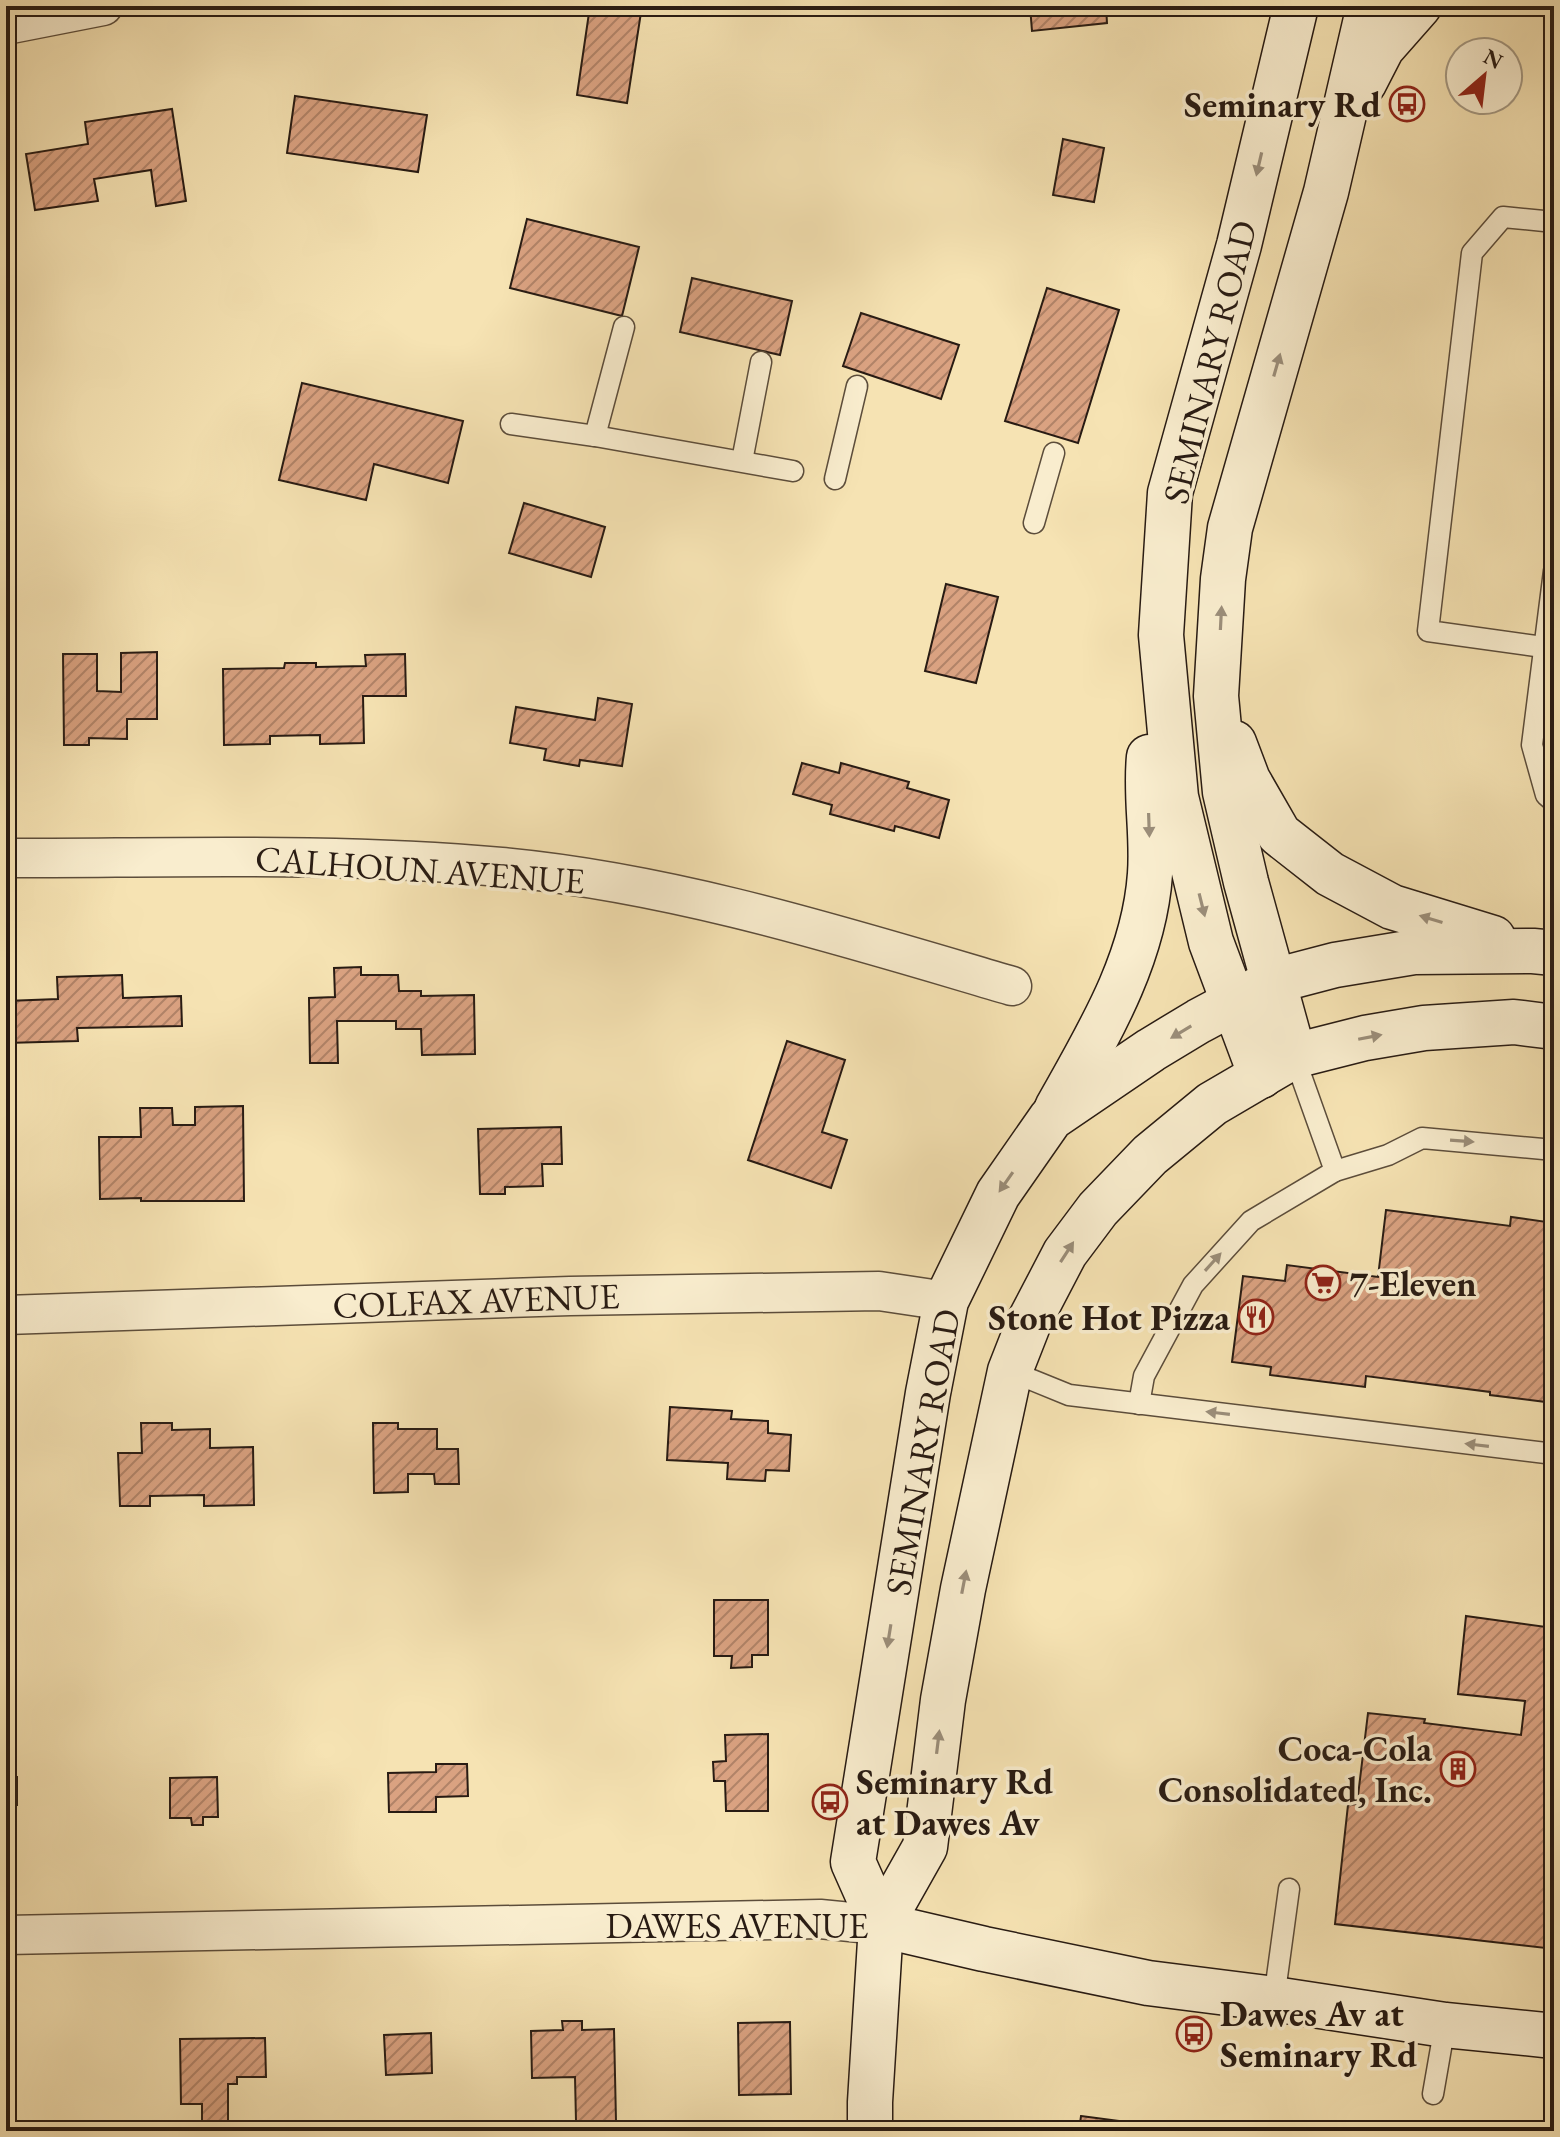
<svg xmlns="http://www.w3.org/2000/svg" width="1560" height="2137" font-family="'EB Garamond',serif">
<style>
.building{fill:url(#building-hatch);stroke:#281b13;stroke-width:2}
.lines{fill:none;stroke-linecap:round;stroke-linejoin:round}
.lane-casing{stroke:#5c4d3b;stroke-width:23}
.street-casing{stroke:#5c4d3b;stroke-width:41}
.secondary-casing{stroke:#281b13;stroke-width:47}
.lane{stroke:#f9edce;stroke-width:20}
.street{stroke:#f9edce;stroke-width:38}
.secondary{stroke:#f9edce;stroke-width:44}
.oneway{fill:#9b8e7a}
.labels{text-anchor:middle;stroke-width:7;stroke-linejoin:round;paint-order:stroke}
.poi-label{font-size:36px;font-weight:bold;fill:#281b13;stroke:#f9edce;text-anchor:end}
.street-label{font-size:36px;fill:#281b13;stroke:#f9edce}
</style>
<defs>
<pattern id="building-hatch" width="6" height="6" patternUnits="userSpaceOnUse" patternTransform="scale(2)"><rect width="6" height="6" fill="#daa281"/><path d="M-1 1l2-2M0 6l6-6M5 7l2-2" fill="none" stroke="#b18368"/></pattern>
</defs>
<rect width="100%" height="100%" fill="#f6e3b3"/>
<filter id="stains"><feTurbulence type="fractalNoise" baseFrequency=".0025" numOctaves="4"/><feColorMatrix values="0 0 0 0 .2 0 0 0 0 .09 0 0 0 0 .02 0 0 0 .5 -.17"/></filter>
<radialGradient id="worn" r=".72"><stop offset=".6" stop-color="#630" stop-opacity="0"/><stop offset="1" stop-color="#630" stop-opacity=".3"/></radialGradient>
<g class="building">
<path d="M590 6H642L627 103 577 95Z"/>
<path d="M1030 6H1106L1107 23 1032 31Z"/>
<path d="M295 96 427 115 418 172 287 153Z"/>
<path d="M172 109 186 201 156 206 151 170 94 179 98 201 35 210 26 154 88 144 85 122Z"/>
<path d="M1063 139 1104 148 1094 202 1053 195Z"/>
<path d="M527 219 639 247 622 316 510 288Z"/>
<path d="M692 278 792 301 780 355 680 332Z"/>
<path d="M1047 288 1119 310 1078 443 1005 421Z"/>
<path d="M861 313 959 345 941 399 843 366Z"/>
<path d="M302 383 463 421 448 483 374 464 366 500 279 480Z"/>
<path d="M524 503 605 527 591 577 509 553Z"/>
<path d="M946 584 998 597 976 683 925 671Z"/>
<path d="M157 652V719H127V739L89 738V745H64L63 654H97V691L121 692V653Z"/>
<path d="M405 654 406 696H363L364 743 320 744V735L270 736V744L224 745 223 669 284 668 285 663H316V667L366 666 365 655Z"/>
<path d="M598 698 632 704 622 766 580 760 579 766 544 760 546 749 510 743 516 707 595 720Z"/>
<path d="M802 763 839 773 841 763 909 782 907 788 949 800 939 838 895 826 894 831 830 814 832 805 793 794Z"/>
<path d="M361 967V975H398L399 991H421V996L474 995 475 1054 422 1055 421 1029H396V1021H337L338 1063H310L309 998 335 997 334 968Z"/>
<path d="M122 975 123 998 181 996 182 1026 77 1028 78 1041 6 1043V1001L58 999 57 977Z"/>
<path d="M787 1041 845 1060 822 1132 847 1140 831 1188 748 1160Z"/>
<path d="M243 1106 244 1201H141V1198L100 1199 99 1137H141L140 1108H172L173 1125H195V1107Z"/>
<path d="M561 1127 562 1164H542L543 1186 505 1187V1194H480L478 1129Z"/>
<path d="M1386 1210 1510 1226 1511 1217 1554 1223V1403L1490 1395V1392L1366 1376 1365 1387 1270 1375 1271 1367 1232 1362 1243 1276 1285 1281 1287 1265 1378 1277Z"/>
<path d="M670 1407 732 1411 731 1419 768 1421V1433L791 1435 789 1471 766 1470 765 1481 727 1479 728 1463 667 1460Z"/>
<path d="M141 1423H172V1430L210 1429V1448L253 1447 254 1505 204 1506V1495L150 1496V1506H120L118 1453H142Z"/>
<path d="M373 1423H398V1429H437V1449H458L459 1484H435L434 1474H408V1492L374 1493Z"/>
<path d="M714 1600H768V1655H752V1667L731 1668 732 1656H714Z"/>
<path d="M1466 1616 1554 1628V1949L1335 1924 1348 1805 1357 1804 1368 1713 1425 1719 1424 1723 1521 1735 1525 1701 1458 1694Z"/>
<path d="M768 1734V1811H726L725 1781H714L713 1762 726 1761 725 1735Z"/>
<path d="M436 1764H467L468 1796 436 1797V1812H389L388 1773 436 1772Z"/>
<rect x="6" y="1777" width="11" height="28"/>
<path d="M217 1777 218 1817H203V1825H192L191 1818H170V1778Z"/>
<path d="M562 2021H582V2030L614 2029 616 2121H576L575 2077 532 2078 531 2031 563 2030Z"/>
<path d="M790 2022 791 2094 739 2095 738 2023Z"/>
<path d="M431 2033 432 2073 386 2075 384 2035Z"/>
<path d="M265 2038 266 2077H237V2084H228V2124H202V2104H181L180 2039Z"/>
<path d="M6 2070H13L15 2111H6Z"/>
<path d="M1081 2116 1158 2126 1157 2131H1079Z"/>
<rect x="631" y="2124" width="47" height="7"/>
</g>
<g class="lines">
<g class="lane-casing">
<g id="lane">
<path d="M511 424 595 436 793 471"/>
<path d="M595 436 624 327"/>
<path d="M742 461 761 362"/>
<path d="M835 479 857 386"/>
<path d="M1034 523 1054 453"/>
<path d="M1554 571 1532 745 1546 795 1554 802"/>
<path d="M1543 647 1428 631 1472 253 1503 217 1554 222"/>
<path d="M1294 1056 1335 1171"/>
<path d="M1010 1371 1069 1395 1554 1454"/>
<path d="M1139 1404 1144 1376 1193 1285 1251 1221 1335 1171 1388 1155 1422 1138 1554 1150"/>
<path d="M1274 1999 1289 1889"/>
<path d="M1433 2094 1445 2025"/>
</g>
</g>
<g class="street-casing">
<g id="street">
<path d="M6 25 103 6"/>
<path d="M6 858C171 858 336 852 501 867 675 883 845 937 1012 986"/>
<path d="M6 1315 570 1296 879 1291 946 1301"/>
<path d="M6 1935 820 1919 881 1925"/>
</g>
</g>
<g class="secondary-casing">
<g id="secondary">
<path d="M1364 83 1382 48 1419 6"/>
<path d="M1234 743 1248 780 1279 834 1330 874 1392 907 1493 938"/>
<path d="M1294 1056 1246 882 1225 792 1216 696 1223 579 1230 528 1326 192 1369 6"/>
<path d="M1261 1076 1211 942 1176 797 1161 635 1170 493 1239 245 1296 6"/>
<path d="M1057 1108C1098 1035 1144 960 1150 874 1153 835 1145 796 1149 757"/>
<path d="M881 1925 853 1862 928 1393 946 1301 998 1194 1051 1118 1151 1050 1199 1021 1274 981 1335 965 1414 952 1533 951 1554 953"/>
<path d="M881 1925 984 1949 1148 1983 1274 1999 1445 2025 1554 2036"/>
<path d="M870 2131V2102L881 1925 925 1847 943 1700 963 1589 1010 1371 1030 1320 1065 1253 1098 1209 1150 1155 1212 1104 1294 1056 1365 1038 1424 1028 1514 1022 1554 1027"/>
</g>
</g>
<use href="#lane" class="lane"/>
<use href="#street" class="street"/>
<use href="#secondary" class="secondary"/>
</g>
<defs><path id="oneway-solid" d="M-6-.8H1V-3.2L6.5 0L1 3.2V.8H-6Z" transform="scale(2)"/></defs>
<g class="oneway">
<use href="#oneway-solid" transform="translate(1259 164) rotate(103)"/>
<use href="#oneway-solid" transform="translate(1277 365) rotate(-74)"/>
<use href="#oneway-solid" transform="translate(1221 618) rotate(-87)"/>
<use href="#oneway-solid" transform="translate(1149 825) rotate(88)"/>
<use href="#oneway-solid" transform="translate(1202 905) rotate(76)"/>
<use href="#oneway-solid" transform="translate(1431 919) rotate(-163)"/>
<use href="#oneway-solid" transform="translate(1181 1032) rotate(149)"/>
<use href="#oneway-solid" transform="translate(1370 1037) rotate(-11)"/>
<use href="#oneway-solid" transform="translate(1462 1141) rotate(4)"/>
<use href="#oneway-solid" transform="translate(1006 1182) rotate(125)"/>
<use href="#oneway-solid" transform="translate(1067 1252) rotate(-57)"/>
<use href="#oneway-solid" transform="translate(1213 1262) rotate(-48)"/>
<use href="#oneway-solid" transform="translate(1218 1413) rotate(-173)"/>
<use href="#oneway-solid" transform="translate(1477 1445) rotate(-173)"/>
<use href="#oneway-solid" transform="translate(964 1582) rotate(-79)"/>
<use href="#oneway-solid" transform="translate(889 1636) rotate(99)"/>
<use href="#oneway-solid" transform="translate(938 1742) rotate(-83)"/>
</g>
<defs>
<g id="bus-ring" transform="scale(1.8)"><circle r="9.5" fill="#f9edce" stroke="#8f2418" stroke-width="1.5"/><path d="M-5-6H5V4H4V6H2V4H-2V6H-4V4H-5ZM-3.5-4V0h7V-4ZM-3.5 1.2v1.5H-2V1.2ZM2 1.2v1.5H3.5V1.2Z" fill="#8f2418"/></g>
<g id="supermarket-ring" transform="scale(1.8)"><circle r="9.5" fill="#f9edce" stroke="#8f2418" stroke-width="1.5"/><path d="M-6-5.5h2.5l.6 2H6L4.5 2H-2.5L-4.4-4H-6ZM-1.5 3.2a1.3 1.3 0 1 0 .1 0ZM3 3.2a1.3 1.3 0 1 0 .1 0Z" fill="#8f2418"/></g>
<g id="restaurant-ring" transform="scale(1.8)"><circle r="9.5" fill="#f9edce" stroke="#8f2418" stroke-width="1.5"/><path d="M-5-6h1v4h1v-4h1v4h1v-4h1v5L-1.5 .5V6h-2V.5L-5-1ZM5-6V6H3V1.5H1.5Q1.5-4 5-6Z" fill="#8f2418"/></g>
<g id="building-ring" transform="scale(1.8)"><circle r="9.5" fill="#f9edce" stroke="#8f2418" stroke-width="1.5"/><path d="M-4-6H4V6H1V3H-1V6H-4ZM-2.5-4.3h1.7v1.8h-1.7ZM.8-4.3h1.7v1.8H.8ZM-2.5-1h1.7V.8h-1.7ZM.8-1h1.7V.8H.8Z" fill="#8f2418"/></g>
</defs>
<g fill-rule="evenodd">
<use href="#bus-ring" x="1407" y="104"/>
<use href="#supermarket-ring" x="1323" y="1283"/>
<use href="#restaurant-ring" x="1256" y="1317"/>
<use href="#building-ring" x="1458" y="1769"/>
<use href="#bus-ring" x="830" y="1802"/>
<use href="#bus-ring" x="1194" y="2034"/>
</g>
<g class="labels">
<g class="poi-label">
<text x="1381" y="117">Seminary Rd</text>
<text x="1349" y="1296" text-anchor="start">7-Eleven</text>
<text x="1230" y="1330">Stone Hot Pizza</text>
<text x="1432" y="1761">Coca-Cola<tspan x="1432" dy="41">Consolidated, Inc.</tspan></text>
<text x="856" y="1794" text-anchor="start">Seminary Rd<tspan x="856" dy="41">at Dawes Av</tspan></text>
<text x="1220" y="2026" text-anchor="start">Dawes Av at<tspan x="1220" dy="41">Seminary Rd</tspan></text>
</g>
<g class="street-label">
<text transform="translate(1209 362) rotate(-76)" y="13">SEMINARY ROAD</text>
<text transform="translate(420 869) rotate(4)" y="13">CALHOUN AVENUE</text>
<text transform="translate(476 1300) rotate(-2)" y="13">COLFAX AVENUE</text>
<text transform="translate(922 1452) rotate(-80)" y="13">SEMINARY ROAD</text>
<text x="737" y="1938">DAWES AVENUE</text>
</g>
</g>
<rect width="1560" height="2137" fill="none" stroke="#f6e3b3" stroke-width="32"/>
<rect x="8" y="8" width="1544" height="2121" fill="none" stroke="#281b13" stroke-width="4"/>
<rect x="16" y="16" width="1528" height="2105" fill="none" stroke="#281b13" stroke-width="2"/>
<g transform="translate(1484 76) rotate(28)"><circle r="38" fill="#f9edce" stroke="#a59983" stroke-width="2"/>
<path d="M0-6L14 30L0 20L-14 30Z" fill="#8f2418"/>
<text y="-12" font-size="22" font-weight="bold" text-anchor="middle" fill="#281b13">N</text>
</g>
<rect width="100%" height="100%" filter="url(#stains)"/>
<rect width="100%" height="100%" fill="url(#worn)"/>
</svg>
